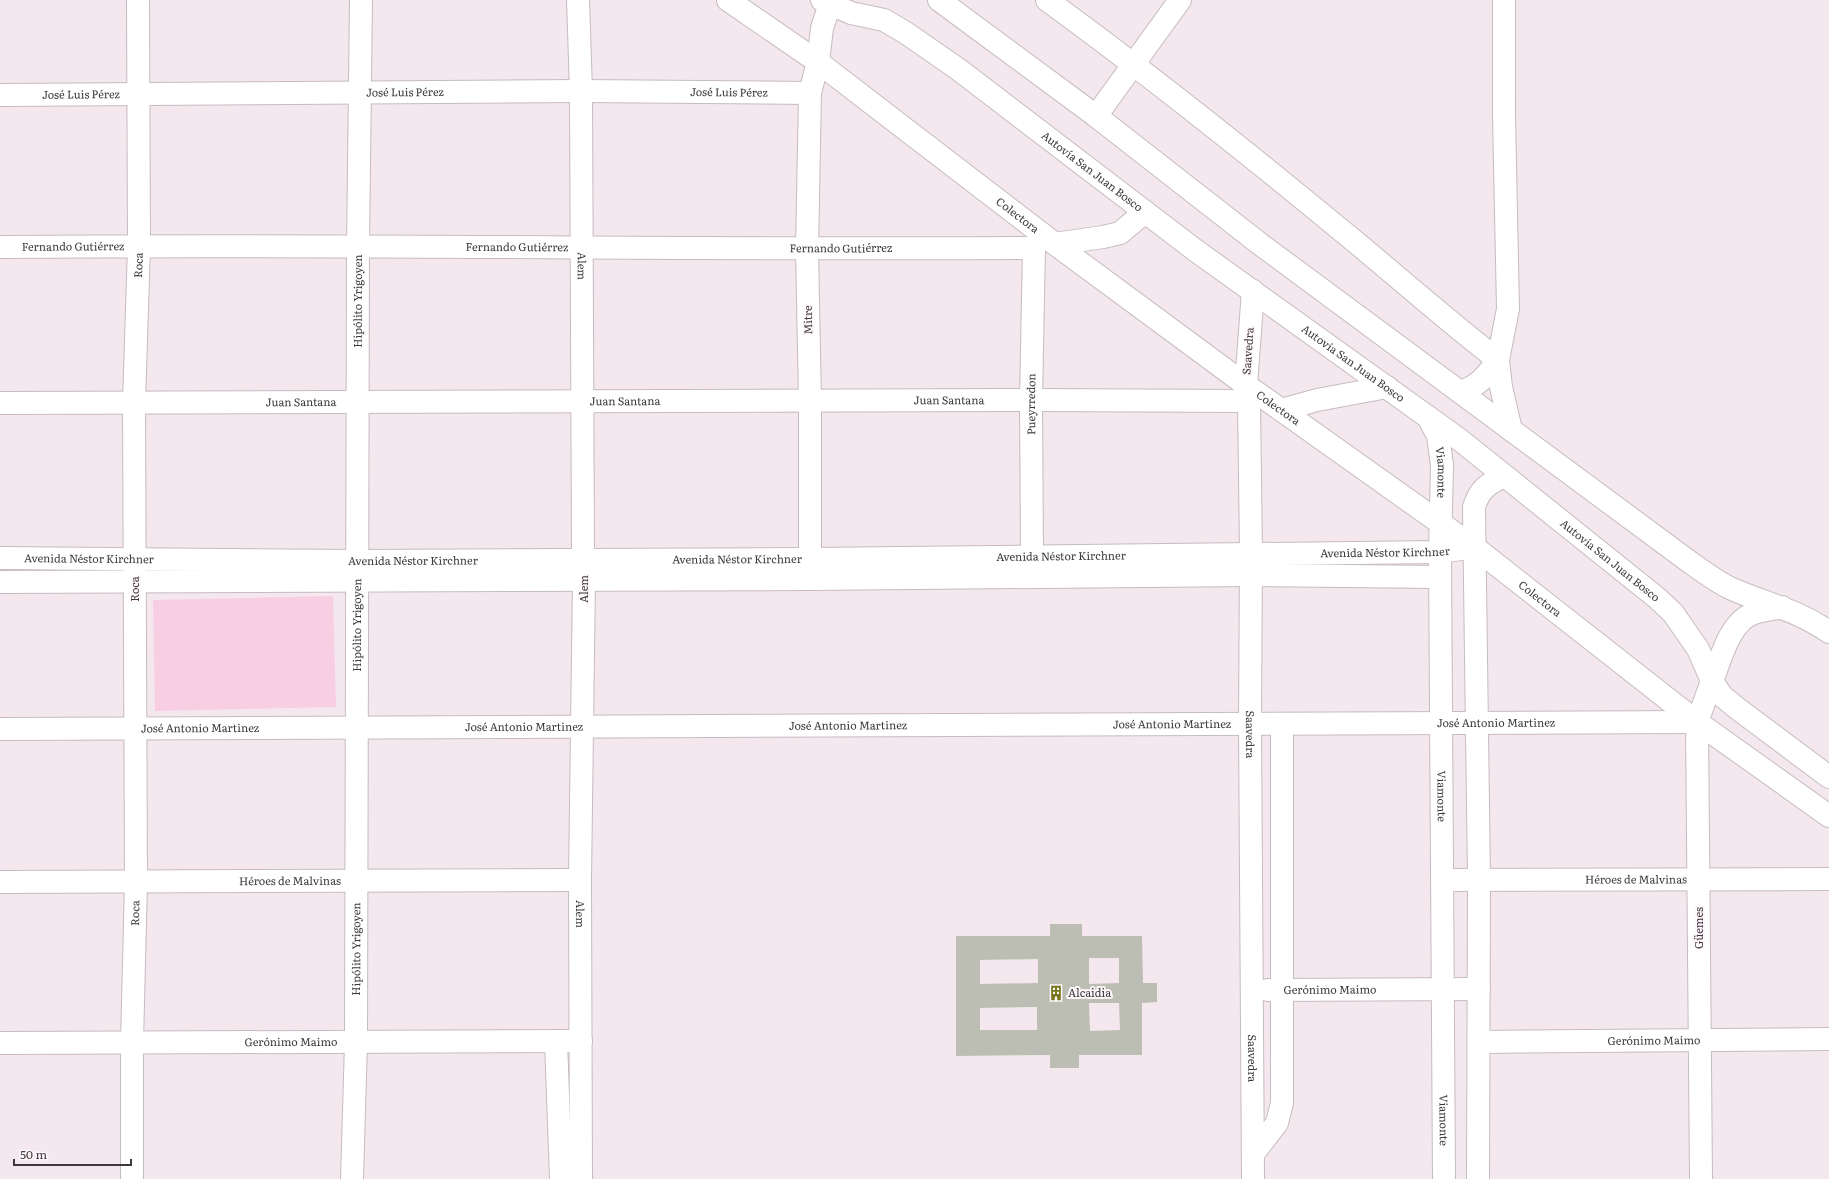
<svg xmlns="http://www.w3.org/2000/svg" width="1829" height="1179" font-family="Literata,serif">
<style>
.green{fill:#f8cee3}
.building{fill:#bdbeb3;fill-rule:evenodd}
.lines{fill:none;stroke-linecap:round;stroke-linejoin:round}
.minor-casing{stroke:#c6bbc0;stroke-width:24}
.major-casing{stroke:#c6bbc0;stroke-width:24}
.minor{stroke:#fff;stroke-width:22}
.major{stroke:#fff;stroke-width:22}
.labels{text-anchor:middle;stroke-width:4;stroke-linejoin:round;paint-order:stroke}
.street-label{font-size:11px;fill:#3d383b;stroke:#fef7fb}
.poi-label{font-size:11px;fill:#3d383b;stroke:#fef7fb;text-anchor:start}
</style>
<rect width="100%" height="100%" fill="#f4e8ee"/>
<path class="green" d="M333 596 336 707 155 711 153 600Z"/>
<path class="building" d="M1050 924H1082V936H1142L1143 983H1157V1002L1142 1003V1055H1079V1068H1050V1055L956 1056V936H1050ZM1089 958H1119V983L1089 984ZM1038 959V983L980 984V960ZM1089 1003H1119L1120 1030 1090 1031ZM1037 1007V1030H980V1008Z"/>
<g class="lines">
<g class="minor-casing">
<g id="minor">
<path id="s1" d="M578 0 581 91 583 559 584 579 580 880 581 1179"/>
<path id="s2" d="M728 0 818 62 1055 244 1246 385 1474 547 1697 722 1829 816"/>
<path d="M1047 0C1150 75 1249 154 1347 235 1397 276 1446 320 1498 360L1508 309 1504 115V0"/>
<path id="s3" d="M0 95 581 91 810 93"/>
<path d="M1096 116 1180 0"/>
<path d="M1055 244 1103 237 1120 233 1145 212"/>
<path id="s4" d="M0 247C345 244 689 250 1034 248"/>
<path id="s5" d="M1253 291 1246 385 1249 401 1251 553 1250 724 1253 1179"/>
<path d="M1460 392C1479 386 1487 375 1498 360L1501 387 1511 430"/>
<path id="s6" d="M0 403 1031 400 1249 401"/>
<path d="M1281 410 1317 400 1387 387"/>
<path id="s7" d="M1428 417 1438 436 1442 465 1440 552 1444 1179"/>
<path id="s8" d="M0 558 357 561 809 559 1440 552 1474 547"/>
<path id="s9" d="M1034 569 1032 556 1031 400 1034 248 1042 236"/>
<path d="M810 572V401L807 250 810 93 818 62 822 28 830 4"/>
<path d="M0 582 811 579 1250 575 1440 577"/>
<path id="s10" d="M0 729 1697 722"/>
<path id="s11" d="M1442 880 1829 879"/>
<path id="s12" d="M0 882 580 880"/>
<path id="s13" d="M1268 990 1479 989"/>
<path d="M556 1041 561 1179"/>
<path id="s14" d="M1480 1042 1829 1039"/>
<path id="s15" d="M0 1043 581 1041"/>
<path d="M1253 1154 1277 1123 1282 1103V724"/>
<path id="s16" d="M132 1179V1043L136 881 134 403 139 246 138 0"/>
<path id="s17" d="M352 1179 356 1043 358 247 361 0"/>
<path d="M1478 1179 1479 880 1474 507C1480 488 1487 485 1504 476"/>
<path d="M1701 1179 1697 722 1712 681"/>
</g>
</g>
<g class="major-casing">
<g id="major">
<path id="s18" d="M822 0 851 13 884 20 906 33 958 69 1195 250 1460 440 1657 598 1673 613 1698 649 1712 681 1722 696 1738 709 1829 777"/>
<path d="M939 0 1096 116 1260 244 1691 563C1704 572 1717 582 1730 588 1765 604 1796 609 1829 632"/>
<path d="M1712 681C1721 659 1729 622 1754 613 1763 610 1773 609 1782 607"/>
</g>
</g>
<use href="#minor" class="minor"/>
<use href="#major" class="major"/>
</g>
<defs>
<g id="building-bare" transform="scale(1.2)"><path d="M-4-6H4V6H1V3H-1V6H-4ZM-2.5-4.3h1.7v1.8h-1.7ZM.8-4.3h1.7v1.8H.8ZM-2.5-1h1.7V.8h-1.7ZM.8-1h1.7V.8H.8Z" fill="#79781e" stroke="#fef7fb" stroke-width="2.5" paint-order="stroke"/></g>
</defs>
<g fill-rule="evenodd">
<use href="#building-bare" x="1056" y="993"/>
</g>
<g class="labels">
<g class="street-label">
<text dy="4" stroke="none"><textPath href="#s3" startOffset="729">José Luis Pérez</textPath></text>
<text dy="4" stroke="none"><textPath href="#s3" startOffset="405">José Luis Pérez</textPath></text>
<text dy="4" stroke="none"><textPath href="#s3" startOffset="81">José Luis Pérez</textPath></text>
<text dy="4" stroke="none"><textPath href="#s18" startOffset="323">Autovía San Juan Bosco</textPath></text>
<text dy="4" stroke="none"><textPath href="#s2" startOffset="361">Colectora</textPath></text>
<text dy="4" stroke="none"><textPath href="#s4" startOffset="73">Fernando Gutiérrez</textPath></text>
<text dy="4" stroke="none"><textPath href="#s4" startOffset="517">Fernando Gutiérrez</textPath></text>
<text dy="4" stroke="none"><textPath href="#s4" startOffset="841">Fernando Gutiérrez</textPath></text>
<text dy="4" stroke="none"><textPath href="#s16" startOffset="914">Roca</textPath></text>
<text dy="4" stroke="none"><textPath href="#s1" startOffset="266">Alem</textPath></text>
<text dy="4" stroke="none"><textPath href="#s17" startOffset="878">Hipólito Yrigoyen</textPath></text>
<text transform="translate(808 320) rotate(-91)" y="4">Mitre</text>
<text transform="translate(1248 351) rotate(-86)" y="4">Saavedra</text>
<text dy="4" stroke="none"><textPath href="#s18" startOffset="647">Autovía San Juan Bosco</textPath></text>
<text dy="4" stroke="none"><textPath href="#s6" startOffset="625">Juan Santana</textPath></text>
<text dy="4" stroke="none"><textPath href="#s6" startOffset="949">Juan Santana</textPath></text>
<text dy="4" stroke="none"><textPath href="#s6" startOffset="301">Juan Santana</textPath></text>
<text dy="4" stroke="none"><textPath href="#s9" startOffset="165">Pueyrredon</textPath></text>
<text dy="4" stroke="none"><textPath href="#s2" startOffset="685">Colectora</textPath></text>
<text dy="4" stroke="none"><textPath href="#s7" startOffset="58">Viamonte</textPath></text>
<text dy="4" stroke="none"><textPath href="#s8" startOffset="1385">Avenida Néstor Kirchner</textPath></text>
<text dy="4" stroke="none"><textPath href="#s8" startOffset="1061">Avenida Néstor Kirchner</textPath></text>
<text dy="4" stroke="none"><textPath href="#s8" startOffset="89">Avenida Néstor Kirchner</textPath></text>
<text dy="4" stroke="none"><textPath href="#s8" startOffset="737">Avenida Néstor Kirchner</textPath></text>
<text dy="4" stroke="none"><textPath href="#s8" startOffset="413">Avenida Néstor Kirchner</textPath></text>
<text dy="4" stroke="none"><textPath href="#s18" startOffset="971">Autovía San Juan Bosco</textPath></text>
<text transform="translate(135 589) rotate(-90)" y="4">Roca</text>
<text transform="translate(584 589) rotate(-90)" y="4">Alem</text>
<text dy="4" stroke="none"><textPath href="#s2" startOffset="1009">Colectora</textPath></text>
<text dy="4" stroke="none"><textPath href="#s17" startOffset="554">Hipólito Yrigoyen</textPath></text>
<text dy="4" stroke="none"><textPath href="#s10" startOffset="1496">José Antonio Martinez</textPath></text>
<text dy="4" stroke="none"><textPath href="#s10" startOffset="1172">José Antonio Martinez</textPath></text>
<text dy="4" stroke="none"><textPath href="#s10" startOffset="848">José Antonio Martinez</textPath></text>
<text dy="4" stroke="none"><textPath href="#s10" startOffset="524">José Antonio Martinez</textPath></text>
<text dy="4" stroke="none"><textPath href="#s10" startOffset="200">José Antonio Martinez</textPath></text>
<text dy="4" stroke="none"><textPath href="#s5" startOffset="444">Saavedra</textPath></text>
<text dy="4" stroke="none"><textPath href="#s7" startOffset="382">Viamonte</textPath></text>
<text dy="4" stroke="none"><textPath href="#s11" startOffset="194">Héroes de Malvinas</textPath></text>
<text dy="4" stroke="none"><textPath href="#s12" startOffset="290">Héroes de Malvinas</textPath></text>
<text dy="4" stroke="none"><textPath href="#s16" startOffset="266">Roca</textPath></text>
<text dy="4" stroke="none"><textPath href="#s1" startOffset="914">Alem</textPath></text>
<text transform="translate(1699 928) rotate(-90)" y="4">Güemes</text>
<text dy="4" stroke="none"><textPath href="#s17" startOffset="230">Hipólito Yrigoyen</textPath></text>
<text dy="4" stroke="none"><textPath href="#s13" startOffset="62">Gerónimo Maimo</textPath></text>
<text dy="4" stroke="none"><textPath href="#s14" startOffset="174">Gerónimo Maimo</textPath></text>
<text dy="4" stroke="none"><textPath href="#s15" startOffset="291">Gerónimo Maimo</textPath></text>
<text dy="4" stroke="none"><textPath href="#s5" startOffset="768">Saavedra</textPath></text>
<text dy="4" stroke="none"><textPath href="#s7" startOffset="706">Viamonte</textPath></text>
</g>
<g class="poi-label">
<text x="1068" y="997">Alcaidia</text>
</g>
</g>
<path d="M14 1159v6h117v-6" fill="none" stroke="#3d383b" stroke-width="2"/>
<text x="20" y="1159" font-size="12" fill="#3d383b" stroke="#fef7fb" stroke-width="3" paint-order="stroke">50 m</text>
</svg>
